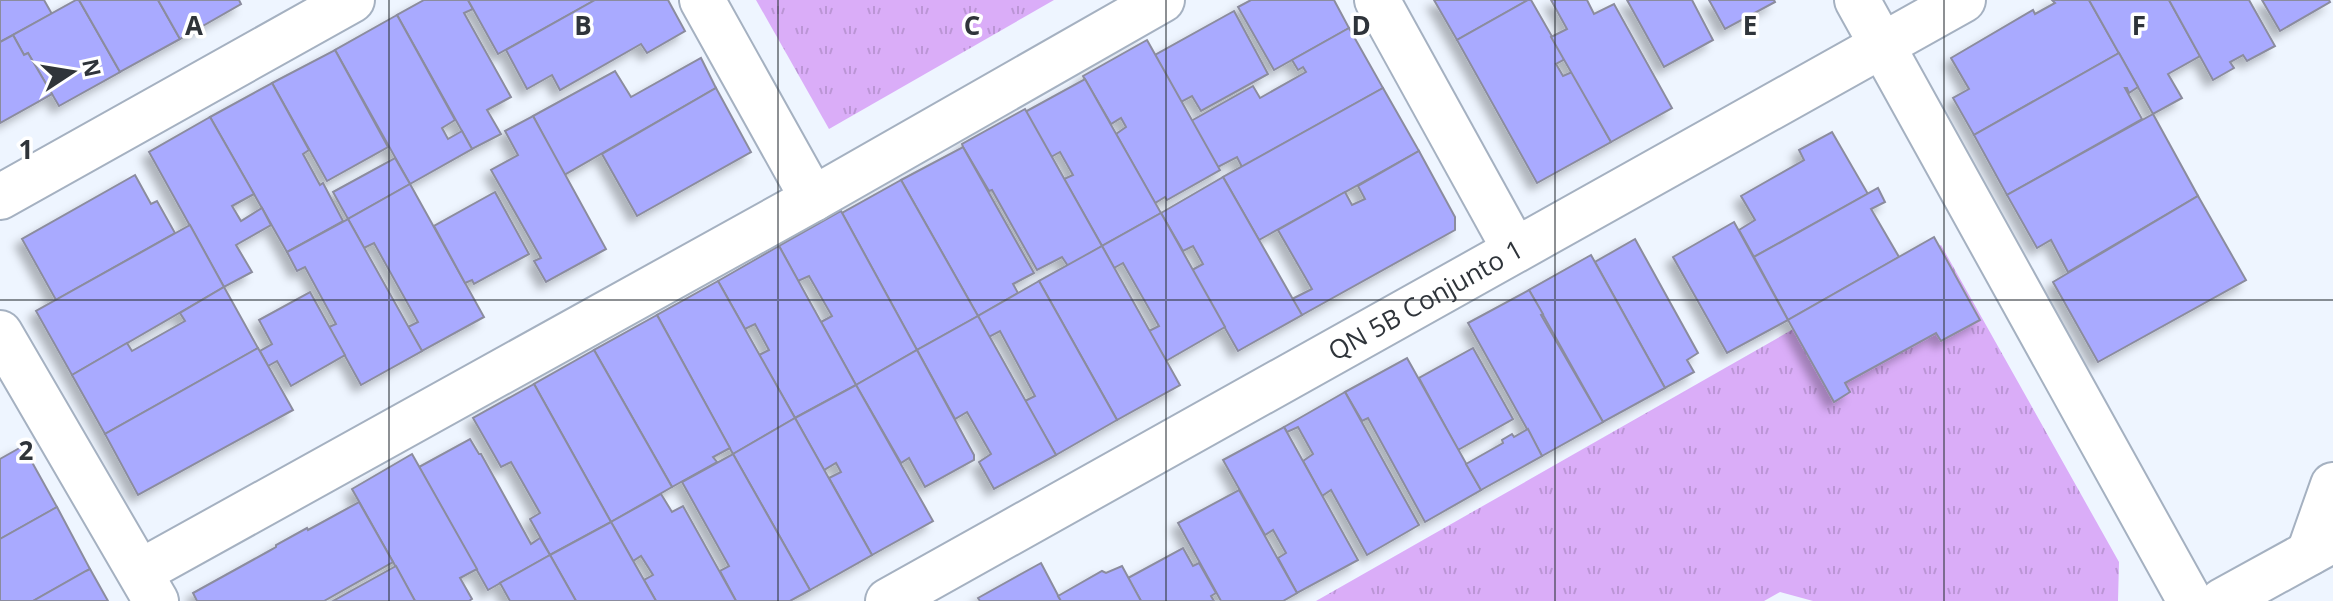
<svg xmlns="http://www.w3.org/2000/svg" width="2333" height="601" font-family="'Open Sans',sans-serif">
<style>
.park{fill:url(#park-tufts)}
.building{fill:#a9aaff;stroke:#8b8c9e;stroke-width:2;filter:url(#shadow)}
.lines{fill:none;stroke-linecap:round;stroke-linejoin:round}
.minor-casing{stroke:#a5b1c1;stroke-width:48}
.major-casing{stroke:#a5b1c1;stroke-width:48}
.minor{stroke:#fff;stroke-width:44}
.major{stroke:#fff;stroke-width:44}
.grid{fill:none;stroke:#2f343a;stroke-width:2;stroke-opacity:0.55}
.labels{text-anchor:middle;stroke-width:7;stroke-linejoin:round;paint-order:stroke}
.street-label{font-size:26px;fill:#2f343a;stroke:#fff}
.grid-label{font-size:26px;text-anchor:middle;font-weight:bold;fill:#2f343a;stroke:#fff;stroke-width:7;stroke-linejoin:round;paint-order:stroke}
</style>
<defs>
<pattern id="park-tufts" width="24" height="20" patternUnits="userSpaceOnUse" patternTransform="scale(2)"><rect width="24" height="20" fill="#daadf8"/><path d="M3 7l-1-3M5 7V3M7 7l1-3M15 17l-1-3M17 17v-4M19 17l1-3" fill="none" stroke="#bb95d5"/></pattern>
<filter id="shadow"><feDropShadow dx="-7" dy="7" stdDeviation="4" flood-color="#0004"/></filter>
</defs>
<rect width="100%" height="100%" fill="#eef5ff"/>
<g class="park">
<path d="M756 0H1054L829 129Z"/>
<path d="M1941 245 2119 562 2118 601H1813L1780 592 1764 601H1316Z"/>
</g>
<g class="building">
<path d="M0 0H44L52 14 0 42Z"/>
<path d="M76 0H79L120 72 59 106 28 53 24 55 13 35Z"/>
<path d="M79 0H158L180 39 120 72Z"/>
<path d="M158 0H239L241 4 180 39Z"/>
<path d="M424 0H468L473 9 464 13 511 97 487 110 501 134 472 149 397 15Z"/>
<path d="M468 0H595L498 54Z"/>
<path d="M595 0H668L685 31 647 53 641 44 560 90 552 75 527 89 506 50Z"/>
<path d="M1251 0H1334L1349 28 1274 70 1238 7Z"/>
<path d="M1434 0H1528L1457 40Z"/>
<path d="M1528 0H1531L1565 59 1556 64 1563 76 1572 72 1611 142 1537 183 1457 40Z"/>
<path d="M1551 0H1587L1594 14 1614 4 1672 108 1611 142 1551 37 1567 29Z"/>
<path d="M1627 0H1692L1713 40 1664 67Z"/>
<path d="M1709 0H1774L1775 2 1725 29Z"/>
<path d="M2052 0H2089L2119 53 1974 135 1953 98 1969 89 1951 58 2033 10 2035 14 2055 3Z"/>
<path d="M2089 0H2169L2200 56 2168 74 2182 98 2153 114Z"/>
<path d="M2169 0H2249L2275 46 2247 61 2243 55 2230 62 2234 68 2213 80Z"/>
<path d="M2262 0H2329L2330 2 2280 31Z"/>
<path d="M1234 11 1268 74 1201 111 1192 96 1181 102 1155 55Z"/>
<path d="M397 15 455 120 442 128 448 139 462 131 472 149 410 184 335 50Z"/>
<path d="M1349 28 1383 88 1242 167 1237 157 1218 167 1191 121 1253 86 1260 98 1306 72 1303 67 1298 70 1292 60Z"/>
<path d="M13 35 24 55 28 53 52 94 0 123V42Z"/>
<path d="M1147 40 1220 170 1167 200 1165 197 1155 203 1116 134 1126 127 1121 118 1111 124 1083 76Z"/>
<path d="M335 50 388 147 327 181 272 83Z"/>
<path d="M2119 53 2138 87 2129 93 2127 88H2125L2142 119 2007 195 1974 135Z"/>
<path d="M701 58 716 88 564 175 533 116 615 71 631 97Z"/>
<path d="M1085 79 1161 213 1102 246 1064 179 1073 175 1060 152 1051 157 1025 112Z"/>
<path d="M272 83 309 150 303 154 320 185 323 183 343 221 287 252 210 117Z"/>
<path d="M716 88 751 152 637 216 602 154Z"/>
<path d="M1383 88 1419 151 1259 240 1223 177Z"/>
<path d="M1025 109 1102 246 1068 266 1062 257 1037 270 992 190 989 191 963 147 962 144Z"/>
<path d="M2153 114 2198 196 2068 272 2051 240 2037 248 2007 195Z"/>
<path d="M533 116 606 249 546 282 534 261 541 258 491 170 518 155 505 131Z"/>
<path d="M210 117 254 194 232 206 241 221 262 208 271 225 236 245 252 272 224 287 149 152Z"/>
<path d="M1832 132 1868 194 1754 257 1739 230 1755 220 1741 196 1804 160 1799 150Z"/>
<path d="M963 147 1034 273 1013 284 1018 293 978 316 901 180Z"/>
<path d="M1419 151 1455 217V230L1302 315 1292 299 1312 289 1278 230 1345 192 1352 205 1365 199 1358 186Z"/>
<path d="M395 158 410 184 348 219 333 192Z"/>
<path d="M135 175 151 204 157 201 175 233 56 300 22 239Z"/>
<path d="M1223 177 1302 315 1238 351 1192 270 1203 264 1193 246 1183 251 1161 213Z"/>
<path d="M901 180 978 316 917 350 842 213Z"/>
<path d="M410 184 484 317 422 351 408 327 418 322 374 243 364 248 348 219Z"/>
<path d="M1878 188 1885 202 1871 209 1899 257 1788 320 1754 257Z"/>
<path d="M495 192 529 254 474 284 472 280 465 283 434 226Z"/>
<path d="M2198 196 2246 280 2098 362 2053 282Z"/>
<path d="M841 211 917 350 856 385 821 322 832 316 809 276 798 281 779 246Z"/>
<path d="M1161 213 1225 327 1166 361 1149 331 1159 326 1123 263 1114 268 1102 246Z"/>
<path d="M348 219 422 351 361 385 329 327 336 324 305 267 297 271 287 252Z"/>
<path d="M1734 222 1788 320 1727 353 1673 257Z"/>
<path d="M190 225 224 287 72 375 36 311Z"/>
<path d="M1934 237 1980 320 1941 341 1936 333 1845 383 1850 392 1834 402 1788 320Z"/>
<path d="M1635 239 1698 353 1687 360 1694 372 1665 388 1595 262Z"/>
<path d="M779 246 856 385 795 418 759 355 769 350 755 324 745 329 718 281Z"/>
<path d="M1102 246 1180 385 1117 420 1039 281Z"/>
<path d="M1591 255 1665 388 1603 422 1529 290Z"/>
<path d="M718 281 795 418 733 454 657 315Z"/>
<path d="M1039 281 1117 420 1056 455 1025 401 1035 396 1000 331 989 337 978 316Z"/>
<path d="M224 287 258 348 105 434 72 375 127 343 132 351 185 321 180 313Z"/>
<path d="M1529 290 1543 314 1541 315 1603 422 1542 456 1468 323Z"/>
<path d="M310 292 345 355 291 386 277 361 268 366 260 351 272 344 259 320Z"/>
<path d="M657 315 730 448 713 457 717 462 672 487 594 350Z"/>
<path d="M978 316 1056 455 994 489 979 462 991 454 967 412 955 419 917 350Z"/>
<path d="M258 348 293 410 138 495 105 434Z"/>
<path d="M1473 348 1513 419 1458 450 1419 378Z"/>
<path d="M594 350 672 487 611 522 534 384Z"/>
<path d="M917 350 974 455V460L925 487 909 458 901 463 856 385Z"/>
<path d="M1407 358 1481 490 1425 522 1368 418 1362 421 1345 392Z"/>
<path d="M534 384 611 522 550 555 530 519 540 513 511 462 501 467 473 418Z"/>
<path d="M856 385 933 521 872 555 829 478 841 472 836 463 824 470 795 418Z"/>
<path d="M1345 392 1419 525 1367 555 1331 490 1322 496 1303 461 1313 454 1298 427 1287 432 1284 427Z"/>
<path d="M795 418 872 555 810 590 733 454Z"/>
<path d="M1284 427 1358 560 1297 593 1278 558 1286 553 1273 530 1265 535 1223 460Z"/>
<path d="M1528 429 1542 456 1481 490 1466 464 1503 443 1502 440 1512 434 1514 437Z"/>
<path d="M470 439 479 454H481L531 544 540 538 550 555 488 590 419 467Z"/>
<path d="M23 446 57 507 0 539V459Z"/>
<path d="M412 454 477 569 460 578 472 599 469 601H415L352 489Z"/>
<path d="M733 454 810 590 790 601H736L720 571 729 566 682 482Z"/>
<path d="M1239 490 1297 593 1283 601H1221L1178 523Z"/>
<path d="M661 494 672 512 683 506 736 601H656L644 580 653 575 641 556 633 561 611 522Z"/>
<path d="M359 502 393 562 324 601H197L193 593 269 551 276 547V545L307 528 308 530Z"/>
<path d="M57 507 90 569 33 601H0V539Z"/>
<path d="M611 522 644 580 656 601H576L550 555Z"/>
<path d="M1183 548 1193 566 1199 563 1216 593 1211 596 1214 601H1141L1128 578Z"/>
<path d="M550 555 576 601H510L500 583Z"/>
<path d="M1041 563 1061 601H980L978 598Z"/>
<path d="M396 566 415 601H333Z"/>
<path d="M1122 566 1141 601H1061L1058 596 1102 571 1106 573Z"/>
<path d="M90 569 108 601H33L86 571Z"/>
</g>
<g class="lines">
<g class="minor-casing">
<g id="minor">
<path d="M702 0 813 199"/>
<path d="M1377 0 1515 250"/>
<path d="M1857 0 2190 601"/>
<path d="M0 197 352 0"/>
<path d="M0 333 156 601"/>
<path d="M2309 553 2333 485"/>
<path d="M140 572 813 199 1162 0"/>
<path id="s1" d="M888 601 1963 0"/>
</g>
</g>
<g class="major-casing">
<path id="major" d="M2222 601 2333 540"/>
</g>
<use href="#minor" class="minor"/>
<use href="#major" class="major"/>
</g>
<path class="grid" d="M389 0V601M778 0V601M1166 0V601M1555 0V601M1944 0V601M0 300H2333"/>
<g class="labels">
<g class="street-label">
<text dy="9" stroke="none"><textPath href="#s1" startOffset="616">QN 5B Conjunto 1</textPath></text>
</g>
</g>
<g class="grid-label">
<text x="194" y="35">A</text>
<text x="583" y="35">B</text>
<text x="972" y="35">C</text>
<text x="1361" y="35">D</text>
<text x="1750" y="35">E</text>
<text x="2139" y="35">F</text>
<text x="26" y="159">1</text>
<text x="26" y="460">2</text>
</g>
<g transform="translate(72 72) rotate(78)" stroke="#ffffff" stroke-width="6" paint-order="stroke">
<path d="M0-6L14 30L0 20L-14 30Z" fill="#2f343a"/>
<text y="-12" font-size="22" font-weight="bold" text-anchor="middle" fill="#2f343a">N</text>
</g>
</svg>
